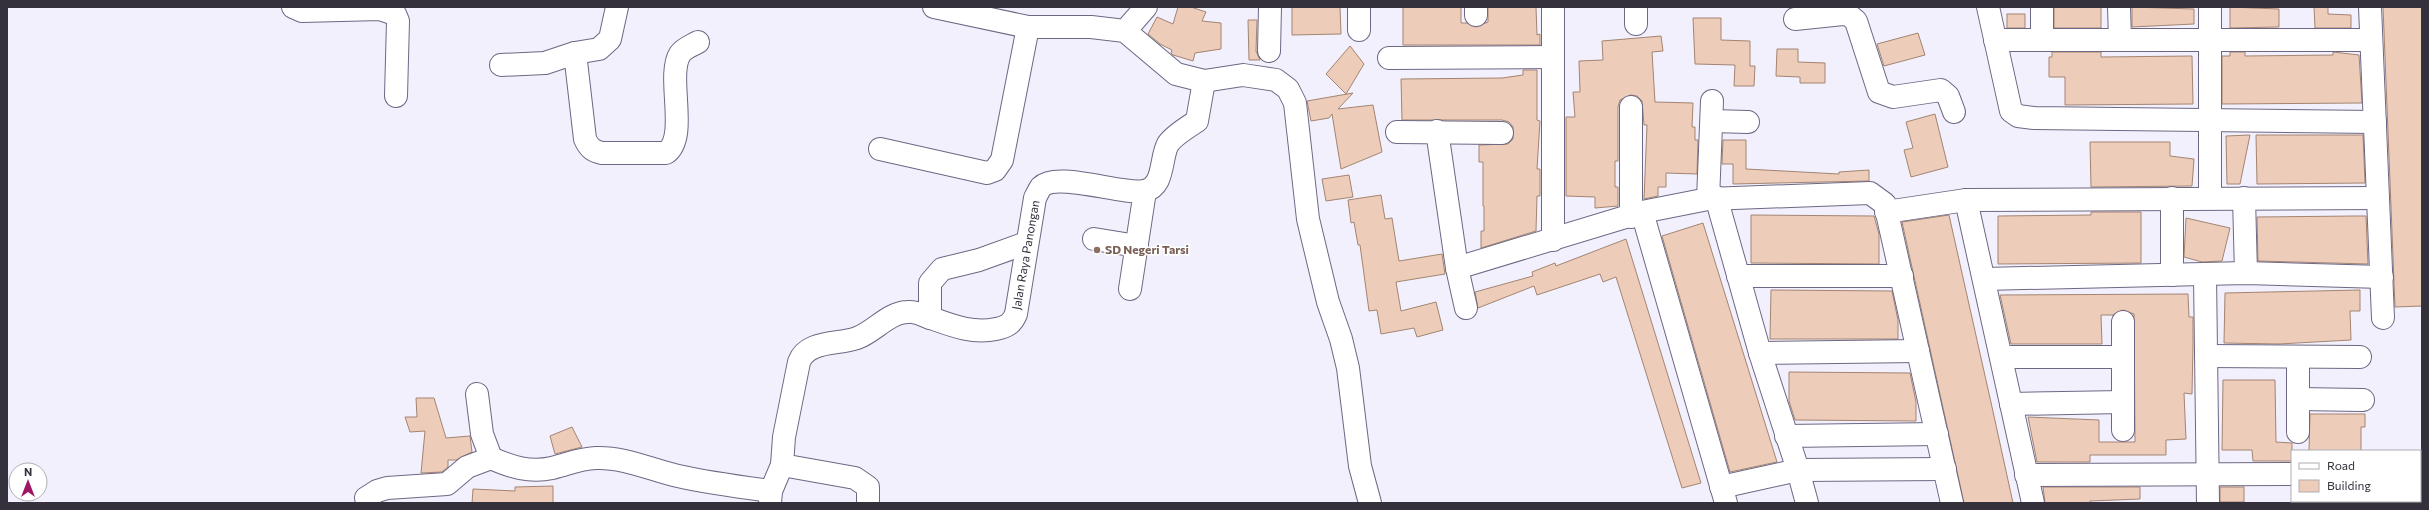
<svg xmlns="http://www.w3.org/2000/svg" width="2429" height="510" font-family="Commissioner,sans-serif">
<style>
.building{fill:#edccb9;stroke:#a28572}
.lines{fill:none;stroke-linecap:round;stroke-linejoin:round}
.minor-casing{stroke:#6e6783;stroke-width:24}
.minor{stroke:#fff;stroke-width:22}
.education-dot{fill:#8d6e63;stroke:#fff;stroke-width:1.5}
.labels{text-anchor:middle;stroke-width:3;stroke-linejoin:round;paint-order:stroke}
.education-label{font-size:12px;font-weight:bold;fill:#785e54;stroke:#fff;text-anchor:start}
.street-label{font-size:12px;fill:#34313d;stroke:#fff}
</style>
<rect width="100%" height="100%" fill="#f3f0fd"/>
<g class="building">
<path d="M1178 7H1191L1206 12 1202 21 1221 23V49L1195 53 1193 61 1173 55 1171 53 1172 50 1160 44 1148 34 1157 17 1173 24Z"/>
<path d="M1292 7H1340L1341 34 1292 35Z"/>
<path d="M1403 7H1461V23H1467L1476 27 1488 22V7H1536L1537 35 1540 34V45H1403Z"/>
<rect x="2054" y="7" width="47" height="21"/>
<path d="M2132 7 2194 9V24L2132 27Z"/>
<path d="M2230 7 2279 9V27L2230 28Z"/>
<path d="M2314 7H2328V14L2351 15V28H2315Z"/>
<path d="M2383 7H2422V306L2395 307Z"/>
<rect x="2007" y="14" width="18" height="14"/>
<path d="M1693 18H1721V40L1750 41V66H1755L1754 86H1734L1735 65 1695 64Z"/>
<path d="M1248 20H1257L1256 51 1260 60H1249Z"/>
<path d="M1918 33 1925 55 1884 66 1877 44Z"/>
<path d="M1661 36 1663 51 1652 52 1655 102 1693 103 1692 127H1695V140H1698L1697 174 1666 173V187H1658V196L1644 199 1647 125H1644L1642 101 1637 96 1631 95 1620 100 1618 107V161H1615V187H1618V206L1595 208V197L1566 196V117H1575L1573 92H1580L1579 61 1603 60 1602 41Z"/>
<path d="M1350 46 1364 64 1346 94 1326 74Z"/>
<path d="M1777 49H1798V62L1825 63V83H1800V77L1776 76Z"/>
<path d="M2052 52H2101V57L2192 56 2193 104 2065 105V77H2049V57H2052Z"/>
<path d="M2230 52H2245V56L2333 55V52L2359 55 2362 103 2222 104V56H2230Z"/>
<path d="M1523 70H1537V120L1540 121 1537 169H1540V196H1537L1536 231 1481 248V231H1484V206H1483V162H1479V145L1508 144 1513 139V127L1509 122 1502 120H1402L1401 79 1502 78 1523 75Z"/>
<path d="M1353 93 1338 109 1373 105 1382 152 1341 169 1332 114 1329 118 1311 121 1307 101Z"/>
<path d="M1935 114 1948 167 1911 177 1904 150 1913 148 1906 122Z"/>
<path d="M2250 135 2240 184H2227L2226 136Z"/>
<path d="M2256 135H2363L2365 183 2257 184Z"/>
<path d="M1723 140H1746V169L1839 174V172L1869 170V181L1733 184V164H1722Z"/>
<path d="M2090 142H2170V156L2194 159 2192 186 2091 187Z"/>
<path d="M1349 175 1353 197 1326 201 1322 179Z"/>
<path d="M1381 195 1385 219 1392 218 1399 261 1442 254 1445 274 1396 282 1401 311 1436 302 1443 330 1417 337 1414 328 1381 334 1377 310 1369 311 1360 245H1358L1354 222 1351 223 1348 200Z"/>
<path d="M2091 212H2141V263L1998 264V216L2091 215Z"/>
<path d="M1751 215 1874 216 1879 234V264L1751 263Z"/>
<path d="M1949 215 1992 407 2013 503H1964L1902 222Z"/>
<path d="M2354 216H2366L2368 264 2258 261 2257 217Z"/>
<path d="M2186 218 2230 228 2222 261 2202 262 2184 257Z"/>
<path d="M1703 223 1777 462 1730 472 1662 236Z"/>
<path d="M1626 239 1701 483 1682 488 1616 277 1603 282 1600 274 1537 295 1534 286 1478 308 1475 292 1533 276 1532 272 1555 263 1556 266Z"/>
<path d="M1771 290 1892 291 1898 320V339H1770Z"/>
<path d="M2360 290V311H2350L2351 340 2279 344 2224 343 2225 293Z"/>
<path d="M2188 294 2189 317H2193V345L2192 394 2184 393 2186 439 2166 440V455H2090V462H2037L2028 417 2099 420V442H2135L2134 314 2123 310 2113 315H2101L2102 344H2011L2000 295Z"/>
<path d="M1789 372 1910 373 1916 402V421L1795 420 1789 401Z"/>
<path d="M2223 380H2275L2276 442 2292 443V461H2253L2252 450H2222Z"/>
<path d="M416 398H434L446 438 470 436 472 452 456 460H448V467L442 472 421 473 425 431 410 432 405 417H417Z"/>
<path d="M2310 414H2365V427H2361V451H2309Z"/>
<path d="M572 427 582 447 555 454 550 436Z"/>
<path d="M553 486V503H472L473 489 515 491V487Z"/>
<path d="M2043 487H2140V499L2090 501V503H2045Z"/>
<rect x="2220" y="487" width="24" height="15"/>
</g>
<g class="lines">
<g class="minor-casing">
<g id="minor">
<path d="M293 7 302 11 380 9 395 14 398 21 396 96"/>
<path d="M934 7 1028 27H1091L1125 31 1176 74 1204 81 1243 75 1276 80 1288 89 1295 103 1308 219 1328 302 1341 339 1348 368 1360 466 1370 503"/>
<path d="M1476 7V15"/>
<path d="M1553 7V240"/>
<path d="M1636 7V24"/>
<path d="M1988 7 2011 111 2018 116 2034 118 2375 122"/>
<path d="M2119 7 2120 40"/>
<path d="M2370 7 2383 318"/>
<path d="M1843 14 1849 15 1856 21 1879 92 1893 97 1941 90 1948 96 1954 112"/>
<path d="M1795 19 1843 14 1842 7"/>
<path d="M1359 30V7"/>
<path d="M1125 31 1146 7"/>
<path d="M2042 39V7"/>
<path d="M1995 40H2371"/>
<path d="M1269 51 1270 7"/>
<path d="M575 53 585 139C589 148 593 151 602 153H666C689 137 666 76 680 54 684 48 691 46 698 42"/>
<path d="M1389 58 1553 57"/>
<path d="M501 65 545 63 575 53 599 49 610 39 617 7"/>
<path d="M1712 121 1748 122"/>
<path d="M1437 131 1457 268 1466 308"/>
<path d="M1397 132 1502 133"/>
<path d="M880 149 987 173 995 170 1002 160 1028 27"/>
<path d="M1716 197 1760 353 1798 470 1807 503"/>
<path d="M2210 198V7"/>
<path d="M2244 198 2246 273"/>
<path d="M1708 199 1712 101"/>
<path d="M1642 212 1726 503"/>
<path d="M1886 212 1966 200"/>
<path d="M1631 217V107"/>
<path d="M1094 239 1137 246"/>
<path d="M1457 268 1642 212 1708 199 1870 193 1885 204 1952 503"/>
<path d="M2172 275V198"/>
<path d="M1738 276H1902"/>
<path d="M2205 276 2208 503"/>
<path d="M1984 279 2246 273 2382 277"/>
<path d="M1130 289 1145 191"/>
<path d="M930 318V283L942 269 979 260 1026 243"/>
<path d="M2123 322V430"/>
<path d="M1760 353 1918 351"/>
<path d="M2206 356 2360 357"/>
<path d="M2001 357H2123"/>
<path d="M2298 357V432"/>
<path d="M477 394 482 434 491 458C511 467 530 473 552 468 569 464 577 459 596 458 625 457 651 470 678 476 709 483 740 487 771 491"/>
<path d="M2298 399 2363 400"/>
<path d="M2011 404 2123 402"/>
<path d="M1786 436 1937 434"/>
<path d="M782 465 855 478 868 487V503"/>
<path d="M2026 475 2292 474"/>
<path d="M1721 487 1798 470 1945 469"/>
<path d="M366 498 377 491 387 488 447 484 467 467 491 458"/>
<path d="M770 503 771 491 782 465 784 437 799 362C807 340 838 345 857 338 874 332 889 312 908 312 915 311 922 315 928 317 951 325 971 334 996 329 1006 327 1012 324 1016 314L1035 198C1037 194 1039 190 1041 187 1057 171 1121 195 1144 191 1165 187 1160 158 1168 144 1174 135 1188 127 1197 121L1204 81"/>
<path d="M2033 503 1966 200 2378 198"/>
<path d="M2377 503V501"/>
</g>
</g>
<use href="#minor" class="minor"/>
</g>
<circle class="education-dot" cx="1097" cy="250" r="4"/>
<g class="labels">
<g class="education-label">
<text x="1105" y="254">SD Negeri Tarsi</text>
</g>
<g class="street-label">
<text transform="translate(1026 255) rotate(-80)" y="4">Jalan Raya Panongan</text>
</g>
</g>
<rect width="2429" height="510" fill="none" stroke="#34313d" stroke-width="16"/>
<rect x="2291" y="450" width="130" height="52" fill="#ffffff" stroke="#aeadb1"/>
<rect x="2299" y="463" width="20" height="6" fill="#ffffff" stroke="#aeadb1"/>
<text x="2327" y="470" font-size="12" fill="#34313d">Road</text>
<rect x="2299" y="480" width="20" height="12" fill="#edccb9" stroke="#aeadb1"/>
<text x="2327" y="490" font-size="12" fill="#34313d">Building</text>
<g transform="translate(28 482)"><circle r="19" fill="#ffffff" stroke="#aeadb1"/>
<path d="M0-3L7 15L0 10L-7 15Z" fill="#9f1764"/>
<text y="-6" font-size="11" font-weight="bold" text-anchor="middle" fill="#34313d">N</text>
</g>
</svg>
